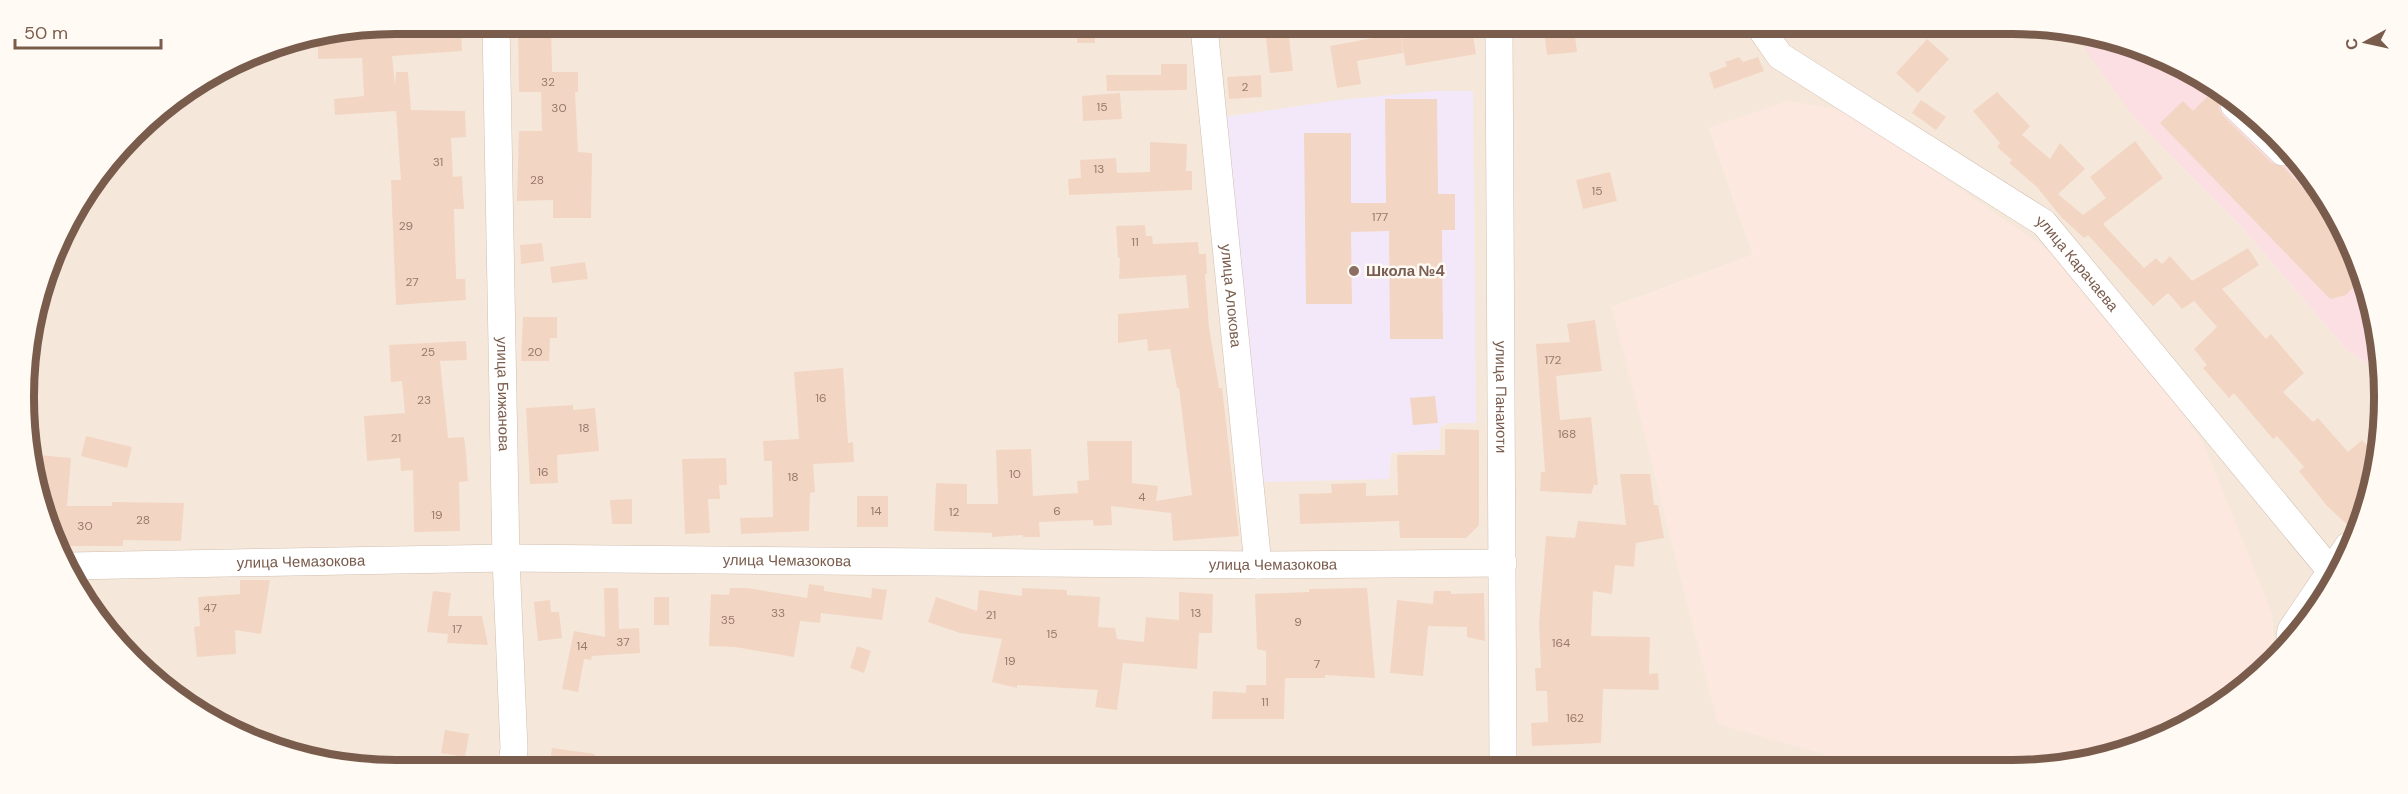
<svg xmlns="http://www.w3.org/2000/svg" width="2408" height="794" font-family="'DM Sans',sans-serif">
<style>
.residential{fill:#f5e8da;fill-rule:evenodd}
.commercial{fill:#fde8e0}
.education{fill:#f3e8fa}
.medical{fill:#fbdfe3}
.building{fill:#f3d5c3}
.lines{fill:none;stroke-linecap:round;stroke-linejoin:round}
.minor-casing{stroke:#d1beb0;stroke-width:28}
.minor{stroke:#fff;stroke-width:27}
.education-dot{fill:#8d6e63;stroke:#fffaf3;stroke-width:2}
.labels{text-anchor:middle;stroke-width:5;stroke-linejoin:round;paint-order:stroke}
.number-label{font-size:12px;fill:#987a6a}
.street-label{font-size:15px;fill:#7a5c4d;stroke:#fffaf3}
.education-label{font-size:15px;font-weight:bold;fill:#785e54;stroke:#fffaf3;text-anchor:start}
.rim{fill:none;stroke:#7a5c4d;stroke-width:8}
</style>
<rect width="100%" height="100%" fill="#fdf6ec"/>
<path class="residential" d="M397 24 2084 31 2137 121 2244 230 2346 349 2377 370V470L2334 583 2273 658 2272 614 1709 128 1753 255 1612 307 1846 760 1847 766 324 763 189 707 87 605 37 493 27 349 63 232 151 117 255 52ZM1377 97 1476 423H1448L1440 427V449L1390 453 1389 479 1223 117Z"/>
<path class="commercial" d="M1788 101 1849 112 2090 279 2203 443 2272 614 2273 658 2257 677 2176 732 2060 767 1847 766 1846 760 1718 724 1612 307 1753 255 1709 128Z"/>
<path class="education" d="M1434 91H1473L1476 423H1448L1440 427V449L1391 453 1389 479 1262 482 1223 117 1340 100Z"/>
<path class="medical" d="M2085 31 2219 87 2321 190 2377 325V370L2346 349 2244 230 2137 121 2086 51Z"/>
<g class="building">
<path d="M397 24H461L462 51 392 56 395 86 396 72H408L411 110 465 111 466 137 451 138 453 177 462 176 464 209H454L456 279H465L466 300 396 305 391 180H401L396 111 335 115 334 99 364 96 362 58 318 59V40Z"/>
<path d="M518 25H551L552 72H578V92H575L578 152 592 153 591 218H553V200L517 201 519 131H542L541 92H519Z"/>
<rect x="1077" y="28" width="18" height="15"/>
<path d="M1265 28H1288L1293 71 1270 73Z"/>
<path d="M1459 29H1472L1476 54 1406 66 1401 39Z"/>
<path d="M1568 29H1574L1577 52 1547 55 1544 31Z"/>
<path d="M1400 33 1403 53 1357 61 1361 84 1337 88 1330 46Z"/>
<path d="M1927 39 1949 59 1918 93 1896 73Z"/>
<path d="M1739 57 1743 62 1758 57 1764 71 1714 89 1709 73 1727 66 1725 62Z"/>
<path d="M1161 64H1187V90L1107 91 1106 75H1161Z"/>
<path d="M1261 75 1262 97 1229 99 1227 77Z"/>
<path d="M2213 91 2220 98 2219 109 2223 116 2272 163 2284 167 2335 223 2357 283 2346 295 2330 299 2160 123 2183 101 2193 111Z"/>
<path d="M1997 92 2030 126 2022 135 2050 159 2060 143 2085 169 2058 194 2083 215 2106 198 2090 177 2135 141 2163 178 2103 224 2144 268 2156 258 2162 264 2170 256 2192 281 2248 248 2259 265 2222 289 2266 339 2271 334 2304 373 2283 392 2313 422 2318 418 2348 452 2362 440 2377 455V470L2354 531 2327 506 2299 471 2304 467 2277 436 2273 439 2234 393 2229 398 2203 368 2207 365 2194 349 2217 327 2194 301 2182 309 2168 293 2153 306 2088 235 2084 238 2061 217 2037 187 2009 163 2012 160 1997 147 2000 143 1973 111Z"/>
<path d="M1120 93 1122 119 1083 121 1082 96Z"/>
<path d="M1385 99H1437L1438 194H1455V230H1442L1443 339H1390L1389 231 1351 232 1352 304H1306L1304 133H1351V203H1386Z"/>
<path d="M1921 100 1946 117 1936 130 1912 113Z"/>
<path d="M1150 142 1187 144 1186 171H1192V190L1069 195 1068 179 1081 178 1080 160 1116 158 1117 173 1150 172Z"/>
<path d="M1610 172 1617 201 1583 209 1576 180Z"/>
<path d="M1145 225 1146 236H1152L1153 244 1198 242 1199 254H1206L1207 274H1205L1209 328 1219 388H1222L1239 536 1173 541 1171 513 1111 506 1112 525 1094 526 1093 520 1039 522 1040 537H1023V535L992 537V533L934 531 936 483 967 484V504H998L996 450 1031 449 1033 496 1078 493 1077 481 1089 480 1087 441H1132V483L1158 486 1156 501 1192 495 1179 388H1177L1170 349 1148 351 1147 339 1118 343V314L1189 308 1186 275 1119 279 1120 258H1118L1116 226Z"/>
<path d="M542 243 544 261 521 264 520 245Z"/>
<path d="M585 262 588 279 552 283 550 267Z"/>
<path d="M523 317H557V338H550L549 361H521Z"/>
<path d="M1595 320 1602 371 1556 376 1560 420 1591 417 1598 485H1594L1591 494 1540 491 1541 472H1545L1536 344 1570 342 1567 324Z"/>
<path d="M466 341 467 360 440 361 448 438 464 437 466 453 468 481 459 482 460 531 414 532 413 470 401 471 400 458 367 461 364 416 405 413 402 381 391 382 389 345Z"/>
<path d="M843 368 848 443 853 442 854 462 813 464 815 492 810 493 809 531 741 534 740 518 773 517 772 461H764L763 441 799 439 794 372Z"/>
<path d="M1435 396 1438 423 1413 425 1410 398Z"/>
<path d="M573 405V410L595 408 599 451 557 455 558 483 530 484 526 408Z"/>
<path d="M1445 429 1479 430V525L1466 538H1400L1399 521 1300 524 1299 494 1332 493 1331 484 1366 483V496L1398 495 1397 455H1445Z"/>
<path d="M86 436 132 447 127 468 81 456Z"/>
<path d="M38 455 71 458 67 506H112V502L184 503 181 541 123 540V546H60L37 493Z"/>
<path d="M726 458 727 485H719L720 499H708L710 533 685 534 682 459Z"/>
<path d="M1620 474H1650L1654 505H1658L1664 538 1636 543 1634 567 1615 565 1612 594 1593 591 1591 636 1650 637 1649 674 1658 673 1659 690 1603 689 1601 743 1532 746 1531 723 1548 722 1547 691H1536L1535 668H1541L1539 623 1546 536 1575 538 1578 521 1626 525Z"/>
<rect x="857" y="496" width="31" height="31"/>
<path d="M632 499V524H612L610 500Z"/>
<path d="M240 580H270L261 634 235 630 236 654 197 657 194 627 200 626 198 597 240 594Z"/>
<path d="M809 584 824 586V591L871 598 872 588 887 590 882 620 821 613 820 623 800 621 794 657 735 647 709 646 711 594 729 595 730 588H747L807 598Z"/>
<path d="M604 588H618L619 629 639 628 640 653 592 656 591 660 584 659 578 692 562 689 574 631 605 637Z"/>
<path d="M1022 588 1067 590V595L1100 597 1098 627 1115 628 1117 639 1144 642 1146 617 1179 620V592L1213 594 1212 633H1199L1197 669 1123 663 1117 710 1095 707 1098 690 1017 685V688L992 682 1002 639 960 633 928 622 936 597 977 611 979 590 1022 596Z"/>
<path d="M1367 588 1375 678 1325 675V678H1285L1284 719H1212L1213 691 1246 693V685H1266V651L1257 649 1255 594 1309 592V589Z"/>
<path d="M433 591 451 593 448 616H482L488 645 447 643 448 634 427 632Z"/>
<path d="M1434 591H1451V594L1484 593 1485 641 1467 637V627L1428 626 1423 676 1390 673 1397 600 1433 604Z"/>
<rect x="654" y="597" width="15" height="28"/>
<path d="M550 600 551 612H559L562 638 538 641 534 602Z"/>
<path d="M857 646 871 651 864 673 850 668Z"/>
<path d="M445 730 469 734 465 757 441 753Z"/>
<path d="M552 748 595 754V763H550Z"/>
</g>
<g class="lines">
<g class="minor-casing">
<g id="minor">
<path id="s1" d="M496 24 506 558 514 749 512 763"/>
<path id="s2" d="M1204 27 1258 565"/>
<path id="s3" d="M1499 29 1503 765"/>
<path id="s4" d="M1762 30 1780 56 2044 223 2330 570"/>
<path d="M2234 105 2283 152"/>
<path id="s5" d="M70 566 506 558 1258 565 1503 563"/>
<path d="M2290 637 2291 630 2348 546"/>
</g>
</g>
<use href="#minor" class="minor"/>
</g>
<circle class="education-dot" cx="1354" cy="271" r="6"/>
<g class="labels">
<g class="number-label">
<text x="548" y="86">32</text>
<text x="1245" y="91">2</text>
<text x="1102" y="111">15</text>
<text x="559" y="112">30</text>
<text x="438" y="166">31</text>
<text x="1099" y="173">13</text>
<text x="537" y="184">28</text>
<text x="1597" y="195">15</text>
<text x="1380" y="221">177</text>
<text x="406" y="230">29</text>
<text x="1135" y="246">11</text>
<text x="412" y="286">27</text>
<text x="428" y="356">25</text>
<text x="535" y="356">20</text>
<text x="1553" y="364">172</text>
<text x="821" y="402">16</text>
<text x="424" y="404">23</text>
<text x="584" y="432">18</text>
<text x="1567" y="438">168</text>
<text x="396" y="442">21</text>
<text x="543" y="476">16</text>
<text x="1015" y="478">10</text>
<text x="793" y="481">18</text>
<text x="1142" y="501">4</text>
<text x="876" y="515">14</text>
<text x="1057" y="515">6</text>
<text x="954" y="516">12</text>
<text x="437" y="519">19</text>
<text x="143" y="524">28</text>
<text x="85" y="530">30</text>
<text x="210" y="612">47</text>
<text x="778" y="617">33</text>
<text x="1196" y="617">13</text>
<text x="991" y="619">21</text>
<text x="728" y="624">35</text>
<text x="1298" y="626">9</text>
<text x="457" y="633">17</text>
<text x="1052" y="638">15</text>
<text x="623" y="646">37</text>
<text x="1561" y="647">164</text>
<text x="582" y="650">14</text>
<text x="1010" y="665">19</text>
<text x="1317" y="668">7</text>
<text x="1265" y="706">11</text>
<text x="1575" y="722">162</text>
</g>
<g class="street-label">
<text dy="5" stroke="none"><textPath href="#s4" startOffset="396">улица Карачаева</textPath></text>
<text dy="5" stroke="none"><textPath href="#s2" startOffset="270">улица Алокова</textPath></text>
<text dy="5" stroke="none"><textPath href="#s1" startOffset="370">улица Бижанова</textPath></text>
<text dy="5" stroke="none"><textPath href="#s3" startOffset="368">улица Панаиоти</textPath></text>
<text dy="5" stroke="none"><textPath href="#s5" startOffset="717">улица Чемазокова</textPath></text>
<text dy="5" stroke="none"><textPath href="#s5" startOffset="231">улица Чемазокова</textPath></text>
<text dy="5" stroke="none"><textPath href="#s5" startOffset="1203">улица Чемазокова</textPath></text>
</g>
<g class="education-label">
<text x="1366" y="276">Школа №4</text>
</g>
</g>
<path d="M0 0H2408V794H0ZM396 34H2012A362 362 0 0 1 2374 396V398A362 362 0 0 1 2012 760H396A362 362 0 0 1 34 398V396A362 362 0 0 1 396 34Z" fill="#fffaf3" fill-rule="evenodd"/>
<path class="rim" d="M396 34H2012A362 362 0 0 1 2374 396V398A362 362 0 0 1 2012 760H396A362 362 0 0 1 34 398V396A362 362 0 0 1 396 34Z"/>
<g transform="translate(2366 42) rotate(262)" stroke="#fffaf3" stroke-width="4.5" paint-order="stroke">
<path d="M0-4.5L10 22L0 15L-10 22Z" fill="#7a5c4d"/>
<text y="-9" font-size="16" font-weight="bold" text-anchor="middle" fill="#7a5c4d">С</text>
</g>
<path d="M15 39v9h146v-9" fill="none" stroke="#7a5c4d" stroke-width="3"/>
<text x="24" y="39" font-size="18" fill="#7a5c4d" stroke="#fffaf3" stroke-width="4.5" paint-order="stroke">50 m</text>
</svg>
